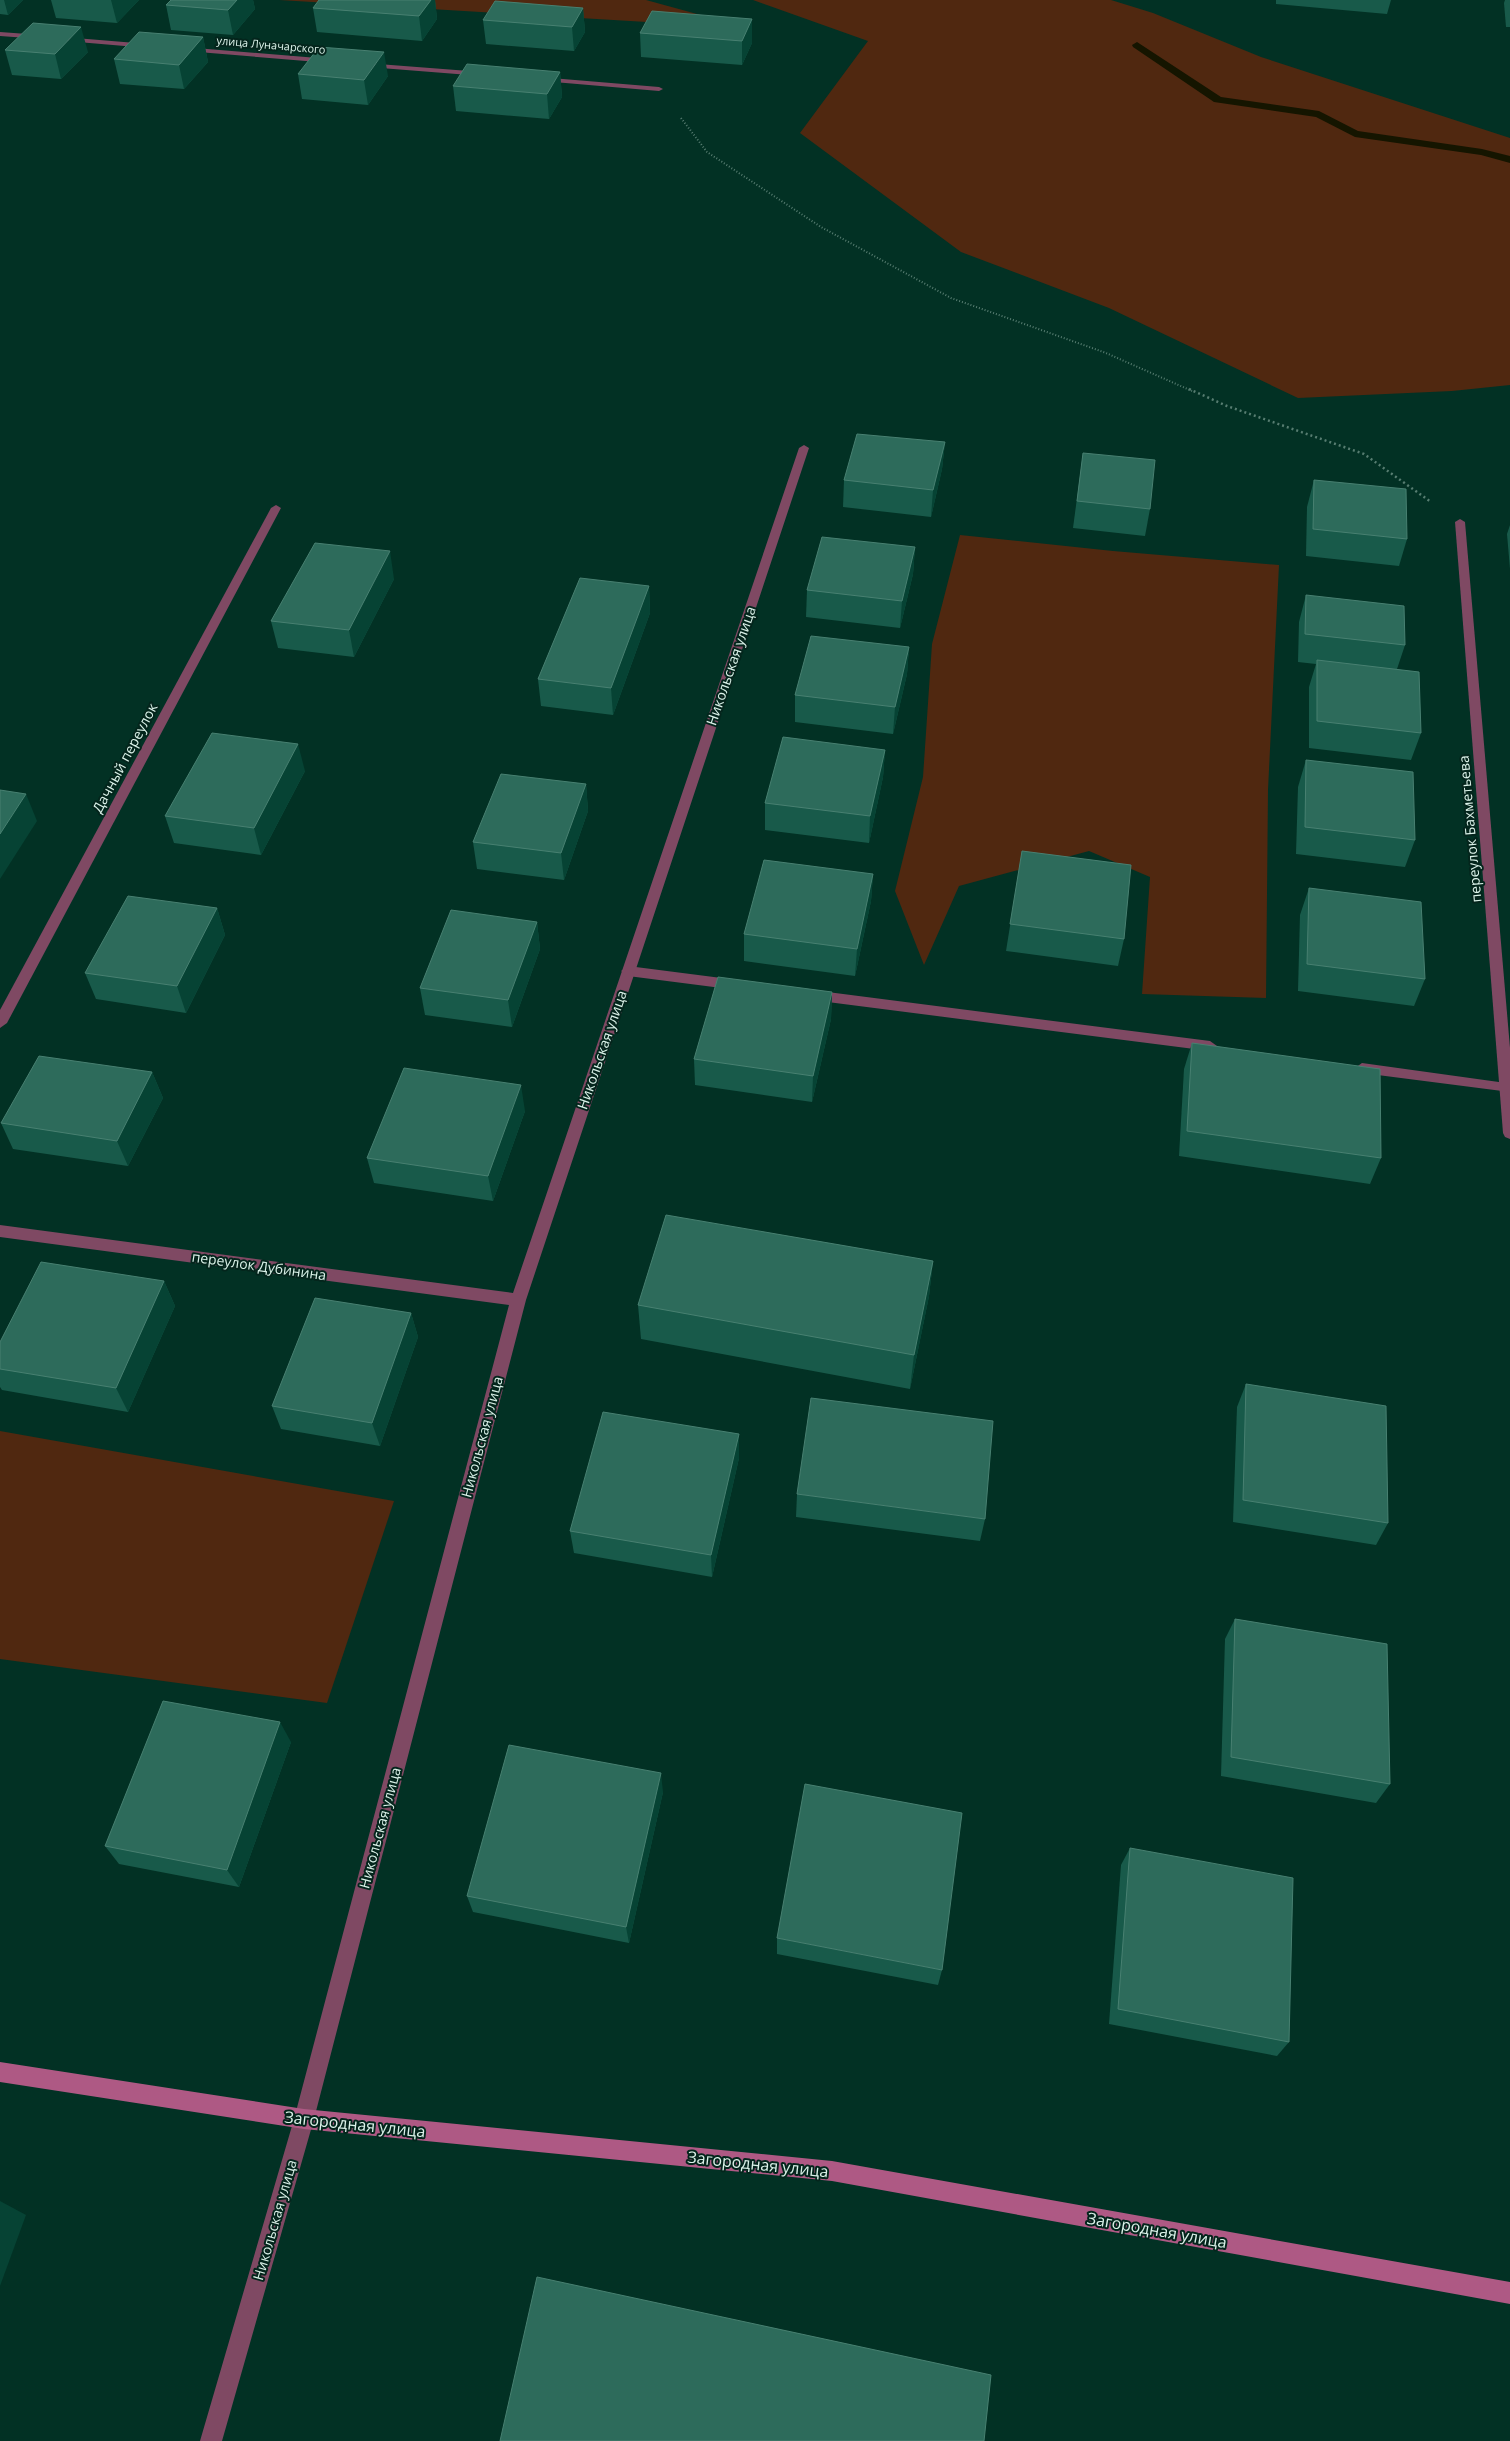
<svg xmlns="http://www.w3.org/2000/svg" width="1510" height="2441" font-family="'Open Sans',sans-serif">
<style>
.green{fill:#502810}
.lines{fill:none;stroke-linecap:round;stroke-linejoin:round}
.stream{fill:#151500;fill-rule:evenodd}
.path-far1{stroke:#577d71;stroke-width:2;stroke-dasharray:1 2;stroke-linecap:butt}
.path{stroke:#577d71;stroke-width:2.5;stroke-dasharray:2 3;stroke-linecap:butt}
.lane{fill:#7f4963;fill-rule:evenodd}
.street{fill:#7f4963;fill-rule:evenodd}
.secondary{fill:#ae5984;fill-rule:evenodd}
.wall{fill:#185a4a}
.shaded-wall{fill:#064334}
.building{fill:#2d6b5b;stroke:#488071}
.labels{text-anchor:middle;stroke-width:4;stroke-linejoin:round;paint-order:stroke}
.far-street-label{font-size:11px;fill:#dbf2e9;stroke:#04251c}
.street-label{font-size:14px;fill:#dbf2e9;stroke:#04251c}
.near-street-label{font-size:16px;fill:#dbf2e9;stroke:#04251c}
</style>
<rect width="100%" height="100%" fill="#023124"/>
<g class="green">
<path d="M279 0H646L748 28Z"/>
<path d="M753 0H1111L1153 13 1261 57 1510 138V385L1452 391 1298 398 1109 308 961 252 800 133 868 41Z"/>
<path d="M960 535 1113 551 1279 565 1268 790 1266 998 1142 994 1150 877 1089 851 959 886 924 965 895 891 923 777 932 644Z"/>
<path d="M0 1431 394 1501 327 1703 0 1659Z"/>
</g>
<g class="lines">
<path class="stream" d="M1137 42 1221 97 1319 111 1358 131 1482 149 1510 156V163L1481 155 1355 137 1316 117 1214 102 1133 47 1132 45Z"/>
<path class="path-far1" d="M681 118 707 152 821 227 951 298 1106 353 1192 391"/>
<path class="path" d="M1189 389 1227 406 1364 454 1431 502"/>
<g class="lane">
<path d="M628 966 737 980 744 985 737 990 628 976 621 971Z"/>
<path d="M812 990 1210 1041 1217 1046 1210 1051 812 1000 805 995Z"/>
<path d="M1362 1063 1506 1083 1510 1084V1092L1362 1073 1355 1068Z"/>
</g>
<g class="street">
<path d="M0 32 41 35 45 37 41 39 0 36Z"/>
<path d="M63 37 148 44 152 46 148 48 66 41H63Z"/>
<path d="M183 47 330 59 334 61 330 63 186 51H183Z"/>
<path d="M365 63 482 72 486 74 482 76 368 67H365Z"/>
<path d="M539 77 659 87 663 89 659 91 542 81 538 79Z"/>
<path d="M804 445 809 448 526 1300 314 2119 222 2441H200L294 2119 509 1305 0 1237V1225L513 1293 799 448Z"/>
<path d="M276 505 281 508 7 1023 0 1028V1010L271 508Z"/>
<path d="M1460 519 1465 522 1510 1048V1139L1505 1137 1503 1133 1455 522Z"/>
</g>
<path class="secondary" d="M0 2062 304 2109 832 2161 1510 2282V2304L832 2181 304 2129 0 2082Z"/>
</g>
<g class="wall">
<path d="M0 0H23L8 15 0 14Z"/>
<path d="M51 0H139L117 23 56 18Z"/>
<path d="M171 0H253L255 9 233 35 171 30 166 5Z"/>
<path d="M319 0H435L437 19 422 41 317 32 313 8Z"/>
<path d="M1276 0H1391L1387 14 1276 4Z"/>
<path d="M1505 0H1510V27H1506L1504 3Z"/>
<path d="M583 8 585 32 574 51 486 44 483 20Z"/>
<path d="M752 19V43L742 65 641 57 640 33Z"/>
<path d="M203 37 208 62 184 89 120 84 114 59Z"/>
<path d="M5 50 88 52 61 79 12 75Z"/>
<path d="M560 72 562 97 549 119 456 111 453 86Z"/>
<path d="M298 74 388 76 368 105 302 99Z"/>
<path d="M945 442 942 469 931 517 843 507 844 480Z"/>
<path d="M1083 453 1150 509 1145 536 1073 528Z"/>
<path d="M1314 480 1407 539 1399 566 1306 556 1307 507Z"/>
<path d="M1510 525V569L1507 534Z"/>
<path d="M915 547 913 574 900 628 806 617 807 590Z"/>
<path d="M394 579 354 657 278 648 271 621Z"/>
<path d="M649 586 650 613 613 715 541 706 538 679Z"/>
<path d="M1306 595 1405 645 1397 669 1421 733 1411 760 1309 748V687L1316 664 1298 662 1299 622Z"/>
<path d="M909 647 907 674 893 734 795 722V695Z"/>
<path d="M885 750 883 777 869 843 765 830V803Z"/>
<path d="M1306 760 1415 840 1405 867 1296 854 1298 787Z"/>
<path d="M305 771 261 855 174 843 165 816Z"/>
<path d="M586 784 588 811 564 880 477 869 473 842Z"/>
<path d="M1022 851 1124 939 1118 966 1006 951Z"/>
<path d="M873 874 871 901 855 976 744 961V934Z"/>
<path d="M1309 888 1425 979 1414 1006 1298 991 1300 915Z"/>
<path d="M217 908 225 935 186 1013 96 999 85 973Z"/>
<path d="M537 922 540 949 512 1027 425 1015 420 988Z"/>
<path d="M832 992 831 1019 812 1102 695 1085 694 1059Z"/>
<path d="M1192 1043 1381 1158 1370 1184 1179 1156 1184 1069Z"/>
<path d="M152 1072 163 1098 128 1166 13 1149 1 1123Z"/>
<path d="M525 1111 493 1201 374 1183 367 1158Z"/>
<path d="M933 1261 929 1296 910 1389 641 1339 638 1305Z"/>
<path d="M164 1281 175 1306 128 1412 2 1390 0 1387V1342Z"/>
<path d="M411 1313 418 1337 380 1446 281 1429 272 1406Z"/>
<path d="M1246 1384 1388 1523 1376 1545 1233 1522 1237 1407Z"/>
<path d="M739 1458 712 1577 574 1553 570 1531Z"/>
<path d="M797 1494 985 1519 980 1541 796 1517Z"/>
<path d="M1235 1619 1390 1784 1376 1803 1221 1776 1225 1639Z"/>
<path d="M291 1742 239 1887 119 1864 105 1846Z"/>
<path d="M663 1792 629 1943 473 1912 467 1896Z"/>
<path d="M1130 1848 1289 2042 1277 2056 1109 2024 1121 1865Z"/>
<path d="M777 1938 942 1970 938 1985 777 1954Z"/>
</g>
<g class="shaded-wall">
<path d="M4 0H23L8 15Z"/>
<path d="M111 0H139L117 23Z"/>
<path d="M237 0H253L255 9 233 35 228 10Z"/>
<path d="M431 0H435L437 19 422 41 419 16Z"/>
<path d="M583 8 585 32 574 51 572 27Z"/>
<path d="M752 19V43L742 65V41Z"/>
<path d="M81 27 88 52 61 79 55 54Z"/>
<path d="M203 37 208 62 184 89 179 65Z"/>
<path d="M384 52 388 76 368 105 364 80Z"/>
<path d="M560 72 562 97 549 119 547 94Z"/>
<path d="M945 442 942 469 931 517 933 490Z"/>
<path d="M915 547 913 574 900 628 902 601Z"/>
<path d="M390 551 394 579 354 657 349 630Z"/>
<path d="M649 586 650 613 613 715 611 688Z"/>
<path d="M909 647 907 674 893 734 895 707Z"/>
<path d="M298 744 305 771 261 855 254 828Z"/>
<path d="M885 750 883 777 869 843 870 816Z"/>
<path d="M586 784 588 811 564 880 561 853Z"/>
<path d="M26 794 37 821 0 879V834Z"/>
<path d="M873 874 871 901 855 976 857 949Z"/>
<path d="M217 908 225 935 186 1013 177 986Z"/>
<path d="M537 922 540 949 512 1027 508 1000Z"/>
<path d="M832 992 831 1019 812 1102 813 1076Z"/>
<path d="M152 1072 163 1098 128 1166 117 1141Z"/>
<path d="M521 1085 525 1111 493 1201 488 1176Z"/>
<path d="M933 1261 929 1296 910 1389 914 1355Z"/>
<path d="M164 1281 175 1306 128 1412 116 1388Z"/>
<path d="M411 1313 418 1337 380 1446 372 1423Z"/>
<path d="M739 1434V1458L712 1577 711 1555Z"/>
<path d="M280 1722 291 1742 239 1887 227 1870Z"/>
<path d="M661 1773 663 1792 629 1943 626 1927Z"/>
<path d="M0 2201 26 2215 0 2286Z"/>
</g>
<g class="building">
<path d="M171 0H237L228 10 166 5Z"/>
<path d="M319 0H431L419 16 313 8Z"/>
<path d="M495 1 583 8 572 27 483 20Z"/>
<path d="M652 11 752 19 742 41 640 33Z"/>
<path d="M33 23 81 27 55 54 5 50Z"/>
<path d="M139 32 203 37 179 65 114 59Z"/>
<path d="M319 47 384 52 364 80 298 74Z"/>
<path d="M467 64 560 72 547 94 453 86Z"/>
<path d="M857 434 945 442 933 490 844 480Z"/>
<path d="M1083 453 1155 460 1150 509 1077 501Z"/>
<path d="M1314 480 1406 489 1407 539 1313 529Z"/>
<path d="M822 537 915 547 902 601 807 590Z"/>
<path d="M315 543 390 551 349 630 271 621Z"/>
<path d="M580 578 649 586 611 688 538 679Z"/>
<path d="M1306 595 1404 606 1405 645 1305 634Z"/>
<path d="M811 636 909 647 895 707 795 695Z"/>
<path d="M1317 660 1419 672 1421 733 1317 721Z"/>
<path d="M212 733 298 744 254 828 165 816Z"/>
<path d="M783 737 885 750 870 816 765 803Z"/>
<path d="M1306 760 1413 772 1415 840 1305 827Z"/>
<path d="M501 774 586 784 561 853 473 842Z"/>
<path d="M0 790 26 794 0 834Z"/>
<path d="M1022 851 1131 865 1124 939 1010 924Z"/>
<path d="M764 860 873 874 857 949 744 934Z"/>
<path d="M1309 888 1421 902 1425 979 1307 964Z"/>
<path d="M128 896 217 908 177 986 85 973Z"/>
<path d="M451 910 537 922 508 1000 420 988Z"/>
<path d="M718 977 832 992 813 1076 694 1059Z"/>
<path d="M1192 1043 1380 1069 1381 1158 1187 1131Z"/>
<path d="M39 1056 152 1072 117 1141 1 1123Z"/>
<path d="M404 1068 521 1085 488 1176 367 1158Z"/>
<path d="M666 1215 933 1261 914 1355 638 1305Z"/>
<path d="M41 1262 164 1281 116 1388 0 1369V1342Z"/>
<path d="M315 1298 411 1313 372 1423 272 1406Z"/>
<path d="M1246 1384 1386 1406 1388 1523 1243 1500Z"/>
<path d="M811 1398 993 1421 985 1519 797 1494Z"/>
<path d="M603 1412 739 1434 711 1555 570 1531Z"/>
<path d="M1235 1619 1387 1644 1390 1784 1231 1757Z"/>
<path d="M163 1701 280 1722 227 1870 105 1846Z"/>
<path d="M509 1745 661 1773 626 1927 467 1896Z"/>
<path d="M805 1784 962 1813 942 1970 777 1938Z"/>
<path d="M1130 1848 1293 1878 1289 2042 1118 2009Z"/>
<path d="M537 2277 991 2375 984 2441H500Z"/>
</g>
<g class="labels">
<g class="far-street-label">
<text transform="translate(271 45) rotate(5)" y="4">улица Луначарского</text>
</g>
<g class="street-label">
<text transform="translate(731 666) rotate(-71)" y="5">Никольская улица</text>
<text transform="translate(125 758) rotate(-62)" y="5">Дачный переулок</text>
<text transform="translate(1470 829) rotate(-95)" y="5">переулок Бахметьева</text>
<text transform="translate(602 1050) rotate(-71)" y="5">Никольская улица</text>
<text transform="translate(259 1266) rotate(8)" y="5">переулок Дубинина</text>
<text transform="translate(482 1437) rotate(-75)" y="5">Никольская улица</text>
<text transform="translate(380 1828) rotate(-75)" y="5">Никольская улица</text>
<text transform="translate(275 2220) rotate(-74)" y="5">Никольская улица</text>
</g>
<g class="near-street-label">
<text transform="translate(355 2124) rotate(6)" y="6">Загородная улица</text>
<text transform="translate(758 2164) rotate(6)" y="6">Загородная улица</text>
<text transform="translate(1157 2230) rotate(10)" y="6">Загородная улица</text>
</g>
</g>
</svg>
